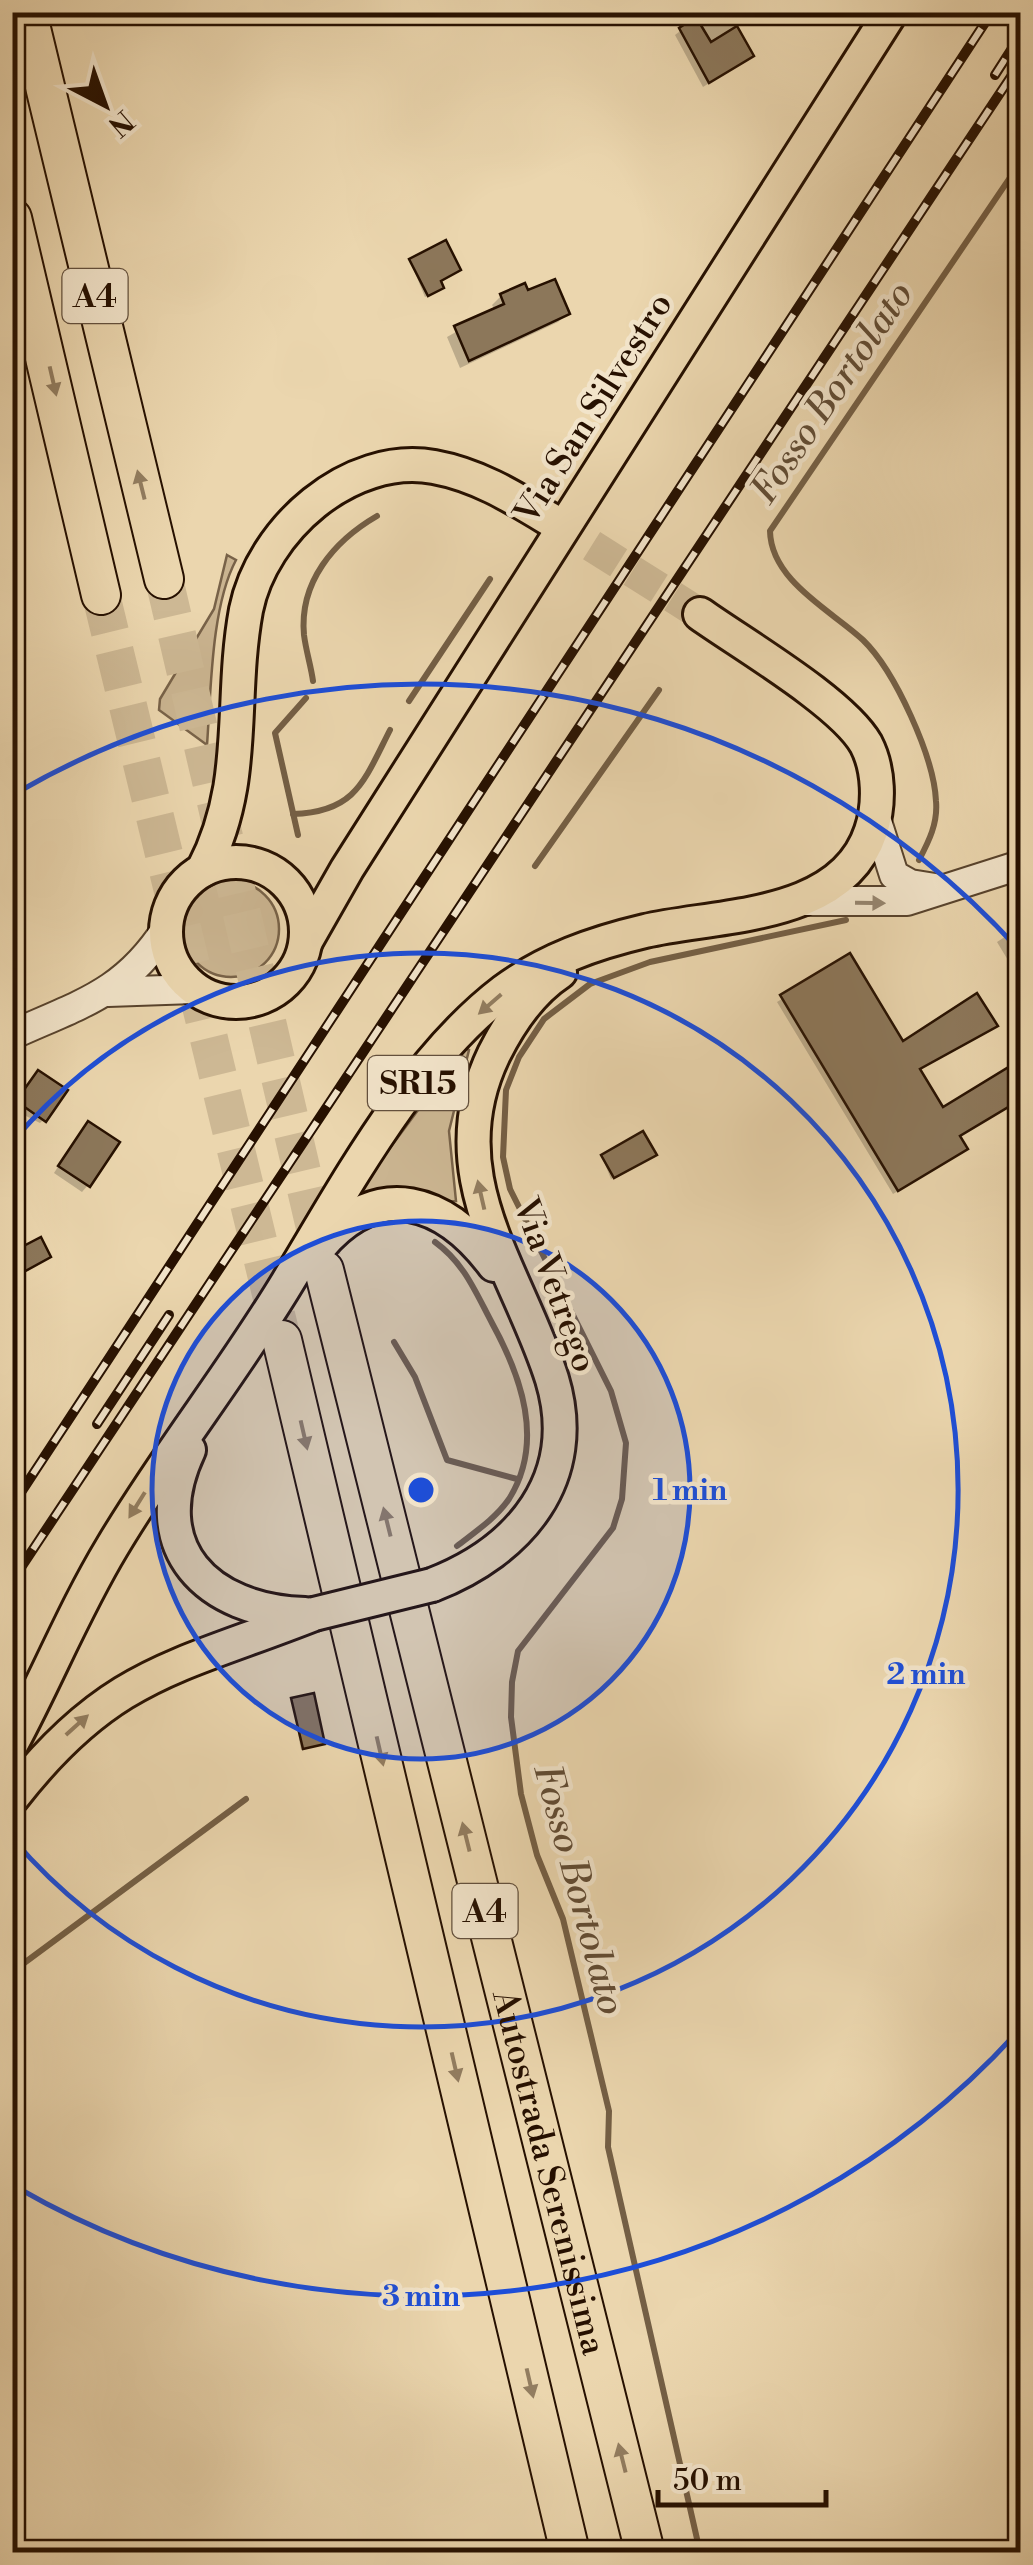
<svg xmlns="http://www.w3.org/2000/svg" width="1033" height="2565" font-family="'Libre Bodoni',serif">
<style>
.green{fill:#cab490;stroke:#786248;stroke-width:2.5}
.shadow{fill:#0003}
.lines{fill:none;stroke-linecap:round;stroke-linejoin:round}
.stream{stroke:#745f45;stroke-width:6}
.building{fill:#8c775a;stroke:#261000;stroke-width:2.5}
.major-tunnel{stroke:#cdb894;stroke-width:32;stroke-dasharray:32 16;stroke-linecap:butt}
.highway-tunnel{stroke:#cdb894;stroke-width:38;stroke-dasharray:38 19;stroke-linecap:butt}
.minor-casing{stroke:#57422c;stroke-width:32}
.major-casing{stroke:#261000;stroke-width:38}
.highway-casing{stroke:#261000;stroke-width:42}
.minor{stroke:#f2e4ca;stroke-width:28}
.major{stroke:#ebd6ae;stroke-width:32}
.highway{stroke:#ebd6ae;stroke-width:38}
.rail-casing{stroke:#261000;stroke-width:10}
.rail{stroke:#f2e4ca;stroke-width:6;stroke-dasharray:19;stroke-linecap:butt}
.major-bridge-casing{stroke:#261000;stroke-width:38;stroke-linecap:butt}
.major-bridge{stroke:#ebd6ae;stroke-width:32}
.oneway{fill:#927d60}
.oneway2{fill:#96856f}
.ring{fill:none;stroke:#1d4ed8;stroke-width:5}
.labels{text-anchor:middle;stroke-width:9;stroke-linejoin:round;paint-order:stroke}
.shield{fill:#f2e4ca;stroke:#63503d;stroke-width:2.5}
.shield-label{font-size:32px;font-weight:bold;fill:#261000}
.street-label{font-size:35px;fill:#261000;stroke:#f2e4ca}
.water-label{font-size:38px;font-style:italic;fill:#604b34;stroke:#f2e4ca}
.centre{fill:#1d4ed8;stroke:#f2e4ca;stroke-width:5}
.ring-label{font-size:30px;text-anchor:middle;font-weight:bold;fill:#1d4ed8;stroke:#f2e4ca;stroke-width:9;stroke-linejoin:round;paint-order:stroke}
</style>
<rect width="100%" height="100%" fill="#ebd6ae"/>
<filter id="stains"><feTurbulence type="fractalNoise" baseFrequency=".002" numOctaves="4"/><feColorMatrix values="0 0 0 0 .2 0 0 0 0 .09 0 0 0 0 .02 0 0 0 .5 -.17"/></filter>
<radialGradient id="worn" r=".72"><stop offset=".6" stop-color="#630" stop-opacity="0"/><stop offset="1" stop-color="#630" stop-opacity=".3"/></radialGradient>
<g class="green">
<path d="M227 555 236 560C211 607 211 691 207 745L159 710 160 699 214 609Z"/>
<circle cx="231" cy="929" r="48"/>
<path d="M464 1048 469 1050 449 1131 456 1201 347 1206Z"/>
</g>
<g class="shadow">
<path d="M705 12H726L751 56 703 87 675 35Z"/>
<path d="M410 261 438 281 439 290 425 297Z"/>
<path d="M527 294 567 314 558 322 460 368 447 337 495 310 492 305 501 296Z"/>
<path d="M1020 927V980L997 942Z"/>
<path d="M849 957 942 1111 1020 1063V1099L958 1137 961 1153 893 1194 777 1002Z"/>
<path d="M32 1079 46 1117 40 1123 12 1109Z"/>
<path d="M14 1124 24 1144 12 1153V1125Z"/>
<path d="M82 1130 88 1185 82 1192 54 1173Z"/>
<path d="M602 1157H651L611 1179Z"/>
<path d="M12 1197 25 1222 16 1253 48 1256 15 1277Z"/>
<path d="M292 1700 322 1743 320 1745 301 1750Z"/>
</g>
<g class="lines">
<g class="stream">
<path d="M313 681C311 666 306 651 304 635 299 582 334 541 377 516"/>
<path d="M409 701 490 579"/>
<path d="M293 814C356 812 364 781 390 730"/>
<path d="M298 835 275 733 306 698"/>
<path d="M919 860C929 841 938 823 936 801 934 757 895 671 863 640 832 611 771 581 770 531L1020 163"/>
<path d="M535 866 659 690"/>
<path d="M435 1242C464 1263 475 1291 492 1323 521 1376 545 1442 509 1499 496 1518 475 1532 457 1546"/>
<path d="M394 1342 415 1377 447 1460 517 1479"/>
<path d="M12 1972 246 1799"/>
<path d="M700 2552 608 2147 609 2111 563 1919 537 1855 521 1794 511 1717 512 1682 518 1651 613 1528 622 1499 626 1443 611 1391 510 1189 503 1157 506 1090 519 1057 544 1019 590 984 650 962 846 920"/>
</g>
</g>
<g class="building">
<path d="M696 17 711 42 737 26 754 56 709 83 679 28Z"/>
<path d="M446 240 461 270 441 281 444 288 428 296 409 259Z"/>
<path d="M555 279 570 314 469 361 454 326 504 304 500 294 525 283 528 290Z"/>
<path d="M850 953 903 1041 977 993 998 1026 920 1069 943 1107 1020 1060V1100L960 1136 968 1149 898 1191 780 995Z"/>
<path d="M38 1070 68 1090 46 1122 16 1101Z"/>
<path d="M88 1121 120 1142 90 1187 58 1166Z"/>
<path d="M643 1131 657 1155 614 1178 601 1155Z"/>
<path d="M41 1237 51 1257 20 1274 12 1252Z"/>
<path d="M314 1693 325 1744 303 1749 291 1698Z"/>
</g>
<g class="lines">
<path class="major-tunnel" d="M551 520 700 614"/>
<g class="highway-tunnel">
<path d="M164 579 322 1258"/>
<path d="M101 595 280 1331"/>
</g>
<g class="minor-casing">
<g id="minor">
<path d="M875 815 894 875 910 884 941 889"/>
<path d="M796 901H907L1020 865"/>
<path d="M108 992 194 989"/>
<path d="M12 1035C80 1004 124 994 166 929"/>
</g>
</g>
<g class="major-casing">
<g id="major">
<circle cx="236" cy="932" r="70"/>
<path d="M203 870C249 782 229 703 246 610 262 530 349 452 434 467 478 475 513 497 551 520"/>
<path d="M306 941 347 869 891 12"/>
<path d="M320 1246C379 1177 445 1200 494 1265"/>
<path d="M189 1450C143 1548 207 1611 305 1614"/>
<path d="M432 1585C520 1551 582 1478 552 1379 518 1270 435 1176 494 1054 509 1024 531 991 560 972"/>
<path d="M12 1743C47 1678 74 1610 112 1547 166 1456 232 1374 287 1283 346 1186 412 1061 504 991 546 960 594 943 645 931 718 914 842 920 871 831 880 804 879 769 866 744 842 702 742 644 700 614"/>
<path d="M12 1798C110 1672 177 1668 314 1614"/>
</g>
</g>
<g class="highway-casing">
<g id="highway">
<path d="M27 12 164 579"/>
<path d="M12 218 101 595"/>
<path id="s1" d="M324 1270 645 2552"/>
<path d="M282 1340 570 2552"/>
</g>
</g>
<use href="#minor" class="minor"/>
<use href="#major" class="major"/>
<use href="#highway" class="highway"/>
<g class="rail-casing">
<g id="rail">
<path d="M995 75 1020 36"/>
<path d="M97 1424 169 1315"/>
<path d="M12 1506 992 12"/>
<path d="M12 1581 1020 63"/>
</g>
</g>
<use href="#rail" class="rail"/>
<g class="major-bridge-casing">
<path id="major-bridge" d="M314 1614 432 1585"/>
</g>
<use href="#major-bridge" class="major-bridge"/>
</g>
<defs><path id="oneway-solid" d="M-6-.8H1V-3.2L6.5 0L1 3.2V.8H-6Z" transform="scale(2.5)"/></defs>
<g class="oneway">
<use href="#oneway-solid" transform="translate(53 381) rotate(77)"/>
<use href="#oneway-solid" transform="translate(141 485) rotate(-104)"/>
<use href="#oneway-solid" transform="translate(490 1004) rotate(139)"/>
<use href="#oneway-solid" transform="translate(481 1195) rotate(-103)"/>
<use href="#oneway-solid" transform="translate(304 1435) rotate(77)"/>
<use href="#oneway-solid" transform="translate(137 1505) rotate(122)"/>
<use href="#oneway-solid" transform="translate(387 1522) rotate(-104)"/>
<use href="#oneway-solid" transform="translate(77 1725) rotate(-42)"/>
<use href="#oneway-solid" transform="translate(380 1751) rotate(77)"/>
<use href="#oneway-solid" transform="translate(466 1837) rotate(-104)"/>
<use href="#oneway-solid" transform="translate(455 2067) rotate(77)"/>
<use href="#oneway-solid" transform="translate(530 2383) rotate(77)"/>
<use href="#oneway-solid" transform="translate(622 2458) rotate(-104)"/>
</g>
<use class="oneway2" href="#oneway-solid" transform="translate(870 903) rotate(1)"/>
<circle cx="421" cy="1490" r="269" fill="#1d4ed8" fill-opacity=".12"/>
<g class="ring">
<circle cx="421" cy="1490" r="269"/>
<path d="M13 1141A537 537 0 1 1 13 1839"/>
<path d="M1020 2029A806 806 0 0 1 18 2188M18 792A806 806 0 0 1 1020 951"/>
</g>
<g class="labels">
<g class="shield">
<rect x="62.5" y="269" width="65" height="54" rx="8"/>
<rect x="368" y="1056" width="100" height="54" rx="8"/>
<rect x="452.5" y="1884" width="65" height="54" rx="8"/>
</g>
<g class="shield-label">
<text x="95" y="307">A4</text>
<text x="418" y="1094">SR15</text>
<text x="485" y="1922">A4</text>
</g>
<g class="street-label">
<text transform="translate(593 408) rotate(-58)" y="12">Via San Silvestro</text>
<text transform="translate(556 1285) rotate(70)" y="12">Via Vetrego</text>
<text dy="12" stroke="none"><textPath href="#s1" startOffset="930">Autostrada Serenissima</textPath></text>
</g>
<g class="water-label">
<text transform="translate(831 392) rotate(-56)" y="13">Fosso Bortolato</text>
<text transform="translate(580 1889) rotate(75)" y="13">Fosso Bortolato</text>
</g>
</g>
<circle cx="421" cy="1490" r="15" class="centre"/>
<g class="ring-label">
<text x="690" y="1500">1 min</text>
<text x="926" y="1684">2 min</text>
<text x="421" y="2306">3 min</text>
</g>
<rect width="1033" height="2565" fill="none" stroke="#ebd6ae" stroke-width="50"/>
<rect x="15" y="15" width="1003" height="2535" fill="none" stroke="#261000" stroke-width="5"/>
<rect x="25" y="25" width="983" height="2515" fill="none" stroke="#261000" stroke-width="2.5"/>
<g transform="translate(105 105) rotate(139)" stroke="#f2e4ca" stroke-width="8" paint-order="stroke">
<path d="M0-8L18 38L0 25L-18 38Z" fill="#261000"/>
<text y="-15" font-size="28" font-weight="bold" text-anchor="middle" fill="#261000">N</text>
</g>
<path d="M658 2490v15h168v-15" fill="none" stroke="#261000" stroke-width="5"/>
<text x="673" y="2490" font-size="30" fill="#261000" stroke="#f2e4ca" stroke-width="8" paint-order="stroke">50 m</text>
<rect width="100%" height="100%" filter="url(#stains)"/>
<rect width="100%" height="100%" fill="url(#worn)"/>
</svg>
